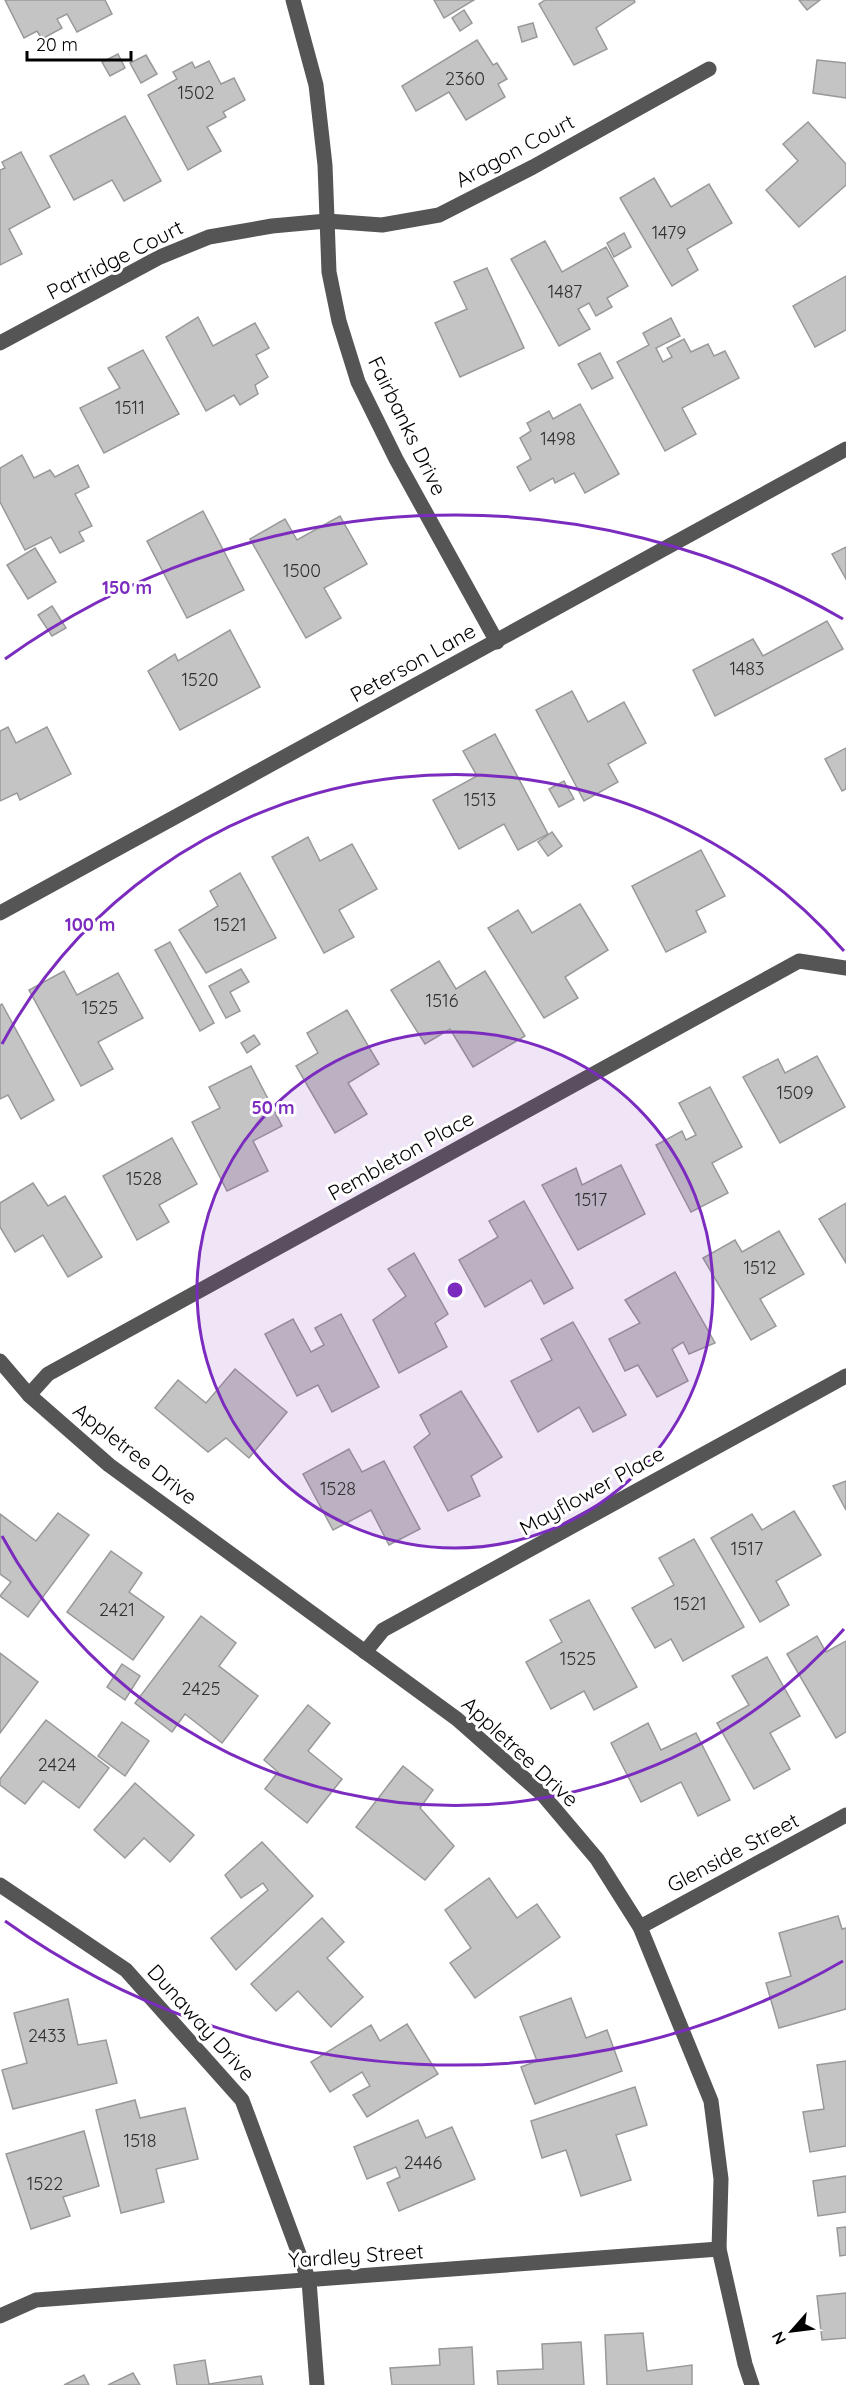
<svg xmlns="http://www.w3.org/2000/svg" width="846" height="2385" font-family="Quicksand,sans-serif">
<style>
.building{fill:#c4c4c4;stroke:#999;stroke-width:1.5}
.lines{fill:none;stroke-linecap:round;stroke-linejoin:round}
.minor{stroke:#555;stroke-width:15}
.ring{fill:none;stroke:#7b2cbf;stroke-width:3}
.labels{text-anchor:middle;stroke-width:6;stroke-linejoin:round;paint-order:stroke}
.number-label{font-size:18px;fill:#313131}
.street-label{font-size:21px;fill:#000;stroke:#fff}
.centre{fill:#7b2cbf;stroke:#fff;stroke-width:3}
.ring-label{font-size:18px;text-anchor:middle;font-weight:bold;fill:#7b2cbf;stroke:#fff;stroke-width:6;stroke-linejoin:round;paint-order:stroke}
</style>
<rect width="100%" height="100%" fill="#fff"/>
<g class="building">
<path d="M5 0H105L112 14 77 32 67 14 57 19 62 28 42 39 37 31 24 38Z"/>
<path d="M434 0H474L444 18Z"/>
<path d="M545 0H634L635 2 596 28 607 49 574 65 539 4Z"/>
<path d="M799 0H820L807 10Z"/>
<path d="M464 10 472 23 460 31 452 18Z"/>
<path d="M533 23 537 37 522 42 518 27Z"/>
<path d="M477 40 493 65 497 63 507 79 498 84 505 97 466 120 449 92 416 111 402 86Z"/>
<path d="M118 54 125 68 110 76 102 62Z"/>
<path d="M146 55 157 74 141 83 130 63Z"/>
<path d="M817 60 846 63V98L813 93Z"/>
<path d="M209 61 221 84 234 78 245 100 223 112 226 117 207 127 221 151 188 170 148 95 177 79 173 72 192 62 195 68Z"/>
<path d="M125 116 161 181 124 201 112 180 74 200 50 156Z"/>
<path d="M808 122 846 164V185L799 227 766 190 798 161 783 144Z"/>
<path d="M21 152 50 207 9 229 22 254 0 265V170L5 168 2 162Z"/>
<path d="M654 178 671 207 709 184 732 223 687 249 698 270 672 286 620 198Z"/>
<path d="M624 233 631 247 614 257 607 243Z"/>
<path d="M545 241 562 272 606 247 628 286 607 298 612 307 596 316 589 303 578 309 590 329 559 346 511 259Z"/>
<path d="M487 268 524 348 460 377 435 323 467 309 454 282Z"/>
<path d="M846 276V330L815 347 793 306Z"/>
<path d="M198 317 213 346 255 323 269 348 256 355 268 377 255 385 258 394 240 405 234 395 206 411 166 337Z"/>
<path d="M671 318 680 336 656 348 663 362 672 357 667 348 684 339 691 352 708 344 714 356 725 351 739 378 682 408 696 434 665 451 617 362 649 345 643 333Z"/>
<path d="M143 350 179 414 104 453 80 408 120 388 108 368Z"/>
<path d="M600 353 613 378 592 389 578 364Z"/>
<path d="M580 404 619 474 585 493 574 473 555 483 553 478 530 491 517 467 531 459 520 438 531 431 527 423 549 411 553 419Z"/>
<path d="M22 455 34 478 50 470 55 477 78 465 89 487 75 494 92 526 79 532 84 541 60 553 51 537 25 550 0 502V468Z"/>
<path d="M203 511 244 590 187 618 147 541Z"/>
<path d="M340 516 367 564 324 588 341 618 306 638 250 539 285 519 297 540Z"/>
<path d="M846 547V579L832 554Z"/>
<path d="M35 548 56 582 28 599 7 565Z"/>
<path d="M52 606 66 628 52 636 38 615Z"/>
<path d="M827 621 843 649 715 716 693 670 753 639 763 656Z"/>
<path d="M230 630 260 687 180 730 148 671 175 654 178 661Z"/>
<path d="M572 691 588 722 624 702 646 743 608 764 618 782 584 801 536 710Z"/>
<path d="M8 727 16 743 47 727 71 774 20 800 17 793 0 801V731Z"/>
<path d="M495 734 548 834 518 850 504 824 459 849 433 800 477 776 463 751Z"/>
<path d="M846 748V789L842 791 825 759Z"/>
<path d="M564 781 574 799 559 807 549 789Z"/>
<path d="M552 832 562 846 548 856 538 842Z"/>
<path d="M308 837 320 861 352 844 377 889 339 910 354 937 324 953 272 857Z"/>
<path d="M701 850 725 896 696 911 706 932 666 952 632 886Z"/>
<path d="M240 873 276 938 206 973 179 930 218 906 210 891Z"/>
<path d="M580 904 608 950 565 977 578 998 544 1018 488 928 518 910 532 933Z"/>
<path d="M170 942 214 1023 200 1031 155 950Z"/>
<path d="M439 961 456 989 485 971 525 1036 473 1067 450 1029 425 1044 391 990Z"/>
<path d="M241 969 249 982 230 992 240 1011 226 1018 209 986Z"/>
<path d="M64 971 77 995 118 973 143 1018 98 1042 113 1069 81 1086 29 990Z"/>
<path d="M2 1004 54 1100 21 1119 8 1095 0 1099V1005Z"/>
<path d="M347 1010 379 1064 348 1083 367 1114 335 1133 296 1066 318 1053 307 1033Z"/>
<path d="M254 1035 260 1044 247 1053 241 1043Z"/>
<path d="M817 1056 845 1107 780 1143 743 1077 778 1059 785 1073Z"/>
<path d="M251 1066 282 1126 253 1141 268 1171 227 1191 192 1122 220 1108 209 1087Z"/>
<path d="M710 1087 742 1147 712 1163 728 1193 691 1212 656 1145 682 1131 686 1140 696 1135 679 1103Z"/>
<path d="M172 1138 197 1184 159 1205 169 1222 137 1240 103 1176Z"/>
<path d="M621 1165 645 1214 578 1250 542 1185 576 1168 582 1185Z"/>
<path d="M33 1183 48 1206 65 1196 102 1257 68 1277 43 1235 15 1252 0 1227V1203Z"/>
<path d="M524 1201 573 1288 544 1304 531 1280 485 1307 459 1260 498 1237 489 1221Z"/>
<path d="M846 1203V1263L819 1219Z"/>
<path d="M779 1231 804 1274 760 1299 776 1326 751 1340 703 1258 735 1240 742 1252Z"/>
<path d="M414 1253 448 1314 435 1323 447 1347 399 1373 373 1320 406 1296 388 1269Z"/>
<path d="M675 1272 715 1343 689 1354 683 1342 672 1349 688 1381 657 1397 638 1365 625 1371 609 1339 640 1323 625 1300Z"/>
<path d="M341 1314 379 1387 332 1412 318 1385 297 1396 265 1334 293 1319 311 1352 324 1345 315 1328Z"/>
<path d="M573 1322 626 1415 593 1432 579 1407 538 1432 511 1381 552 1360 541 1339Z"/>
<path d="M235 1369 287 1412 249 1458 226 1438 208 1452 155 1408 178 1380 206 1403Z"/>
<path d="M461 1391 502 1457 471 1476 480 1496 448 1511 414 1447 430 1434 420 1415Z"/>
<path d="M349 1449 362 1472 384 1461 420 1529 389 1545 371 1510 333 1530 303 1474Z"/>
<path d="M846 1481V1510L833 1486Z"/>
<path d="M794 1511 821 1555 776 1581 789 1605 760 1622 711 1538 752 1514 762 1530Z"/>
<path d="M58 1513 89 1535 28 1617 0 1596 11 1582 0 1574V1514L36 1541Z"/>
<path d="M694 1539 744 1627 683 1661 671 1639 655 1648 632 1608 674 1585 659 1558Z"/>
<path d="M111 1551 142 1573 129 1592 164 1617 133 1660 67 1612Z"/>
<path d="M589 1600 637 1687 594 1710 584 1691 551 1709 526 1662 562 1642 550 1620Z"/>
<path d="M201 1616 236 1643 219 1666 258 1696 222 1743 185 1714 172 1732 135 1703Z"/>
<path d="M817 1636 826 1652 846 1641V1732L836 1738 787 1654Z"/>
<path d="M0 1653 38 1682 0 1733Z"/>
<path d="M767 1657 800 1716 770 1733 790 1769 754 1789 717 1723 749 1705 732 1676Z"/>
<path d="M122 1664 140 1676 125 1700 107 1687Z"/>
<path d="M308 1705 330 1723 308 1751 342 1779 307 1823 265 1789 278 1772 264 1760Z"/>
<path d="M46 1720 109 1768 79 1808 43 1781 25 1804 0 1785V1779Z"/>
<path d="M122 1722 149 1741 125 1776 98 1756Z"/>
<path d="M648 1723 661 1750 696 1733 730 1800 698 1816 681 1782 641 1802 611 1743Z"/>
<path d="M403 1766 433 1790 420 1808 454 1846 425 1880 356 1827Z"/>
<path d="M135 1783 194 1835 170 1862 144 1838 125 1858 94 1830Z"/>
<path d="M262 1842 313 1896 236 1970 211 1938 268 1890 263 1883 241 1898 225 1875Z"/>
<path d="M489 1878 517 1918 537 1904 560 1937 475 1998 450 1963 471 1948 445 1910Z"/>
<path d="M838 1916 842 1929 846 1928V2009L779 2028 766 1983 791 1976 779 1933Z"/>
<path d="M322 1918 344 1942 327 1958 363 1997 331 2027 298 1991 276 2011 251 1984Z"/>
<path d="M571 1998 586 2038 607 2030 622 2071 535 2104 521 2067 537 2061 520 2017Z"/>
<path d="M68 1999 78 2045 106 2040 117 2083 13 2109 2 2070 27 2063 14 2013Z"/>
<path d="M407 2024 438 2074 367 2117 353 2095 370 2086 362 2072 330 2092 311 2062 371 2025 380 2041Z"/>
<path d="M846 2061V2146L810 2152 803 2112 824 2109 817 2065Z"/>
<path d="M635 2087 647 2125 616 2135 631 2180 581 2196 566 2150 542 2158 531 2121Z"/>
<path d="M135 2100 140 2118 185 2108 198 2159 156 2169 164 2202 121 2213 96 2110Z"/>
<path d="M418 2120 426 2138 452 2127 475 2179 399 2211 387 2183 400 2177 396 2167 367 2179 354 2147Z"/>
<path d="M84 2131 99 2186 63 2197 70 2216 31 2229 6 2154Z"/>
<path d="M846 2176V2212L818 2216 813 2181Z"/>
<path d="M846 2227V2255L840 2256 837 2228Z"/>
<path d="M846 2293V2338L822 2340 817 2296Z"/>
<path d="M643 2333 647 2371 692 2365V2385H607L605 2335Z"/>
<path d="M581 2342 584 2385H498L497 2371 543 2369 542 2344Z"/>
<path d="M472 2347 474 2385H392L390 2368 440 2365 439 2349Z"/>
<path d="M205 2360 209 2384 261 2376 263 2385H177L174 2365Z"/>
<path d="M133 2373 140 2385H108Z"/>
<path d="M84 2375 89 2385H64Z"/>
</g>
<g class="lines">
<g class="minor">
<path d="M293 0 316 85 325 165 329 272 339 321 358 382 396 459 497 642"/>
<path d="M0 343 160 257 209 237 272 226 327 221 382 225 439 215 533 167 709 69"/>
<path d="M0 913 846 449"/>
<path d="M0 1361 29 1395 109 1465 457 1719 543 1795 597 1859 640 1927 711 2101 721 2179 719 2249 745 2364 752 2385"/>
<path d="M29 1395 48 1374 799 961 846 968"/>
<path d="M365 1652 383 1630 846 1376"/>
<path d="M0 1885 126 1970 242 2100 309 2281 317 2385"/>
<path d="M640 1927 846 1815"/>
<path d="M0 2316 36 2300 719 2249"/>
</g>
</g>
<circle cx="455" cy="1290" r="258" fill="#7b2cbf" fill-opacity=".12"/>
<g class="ring">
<circle cx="455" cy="1290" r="258"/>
<path d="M844 1629A516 516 0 0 1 2 1536M2 1044A516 516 0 0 1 844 951"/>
<path d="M843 1961A775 775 0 0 1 5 1921M5 659A775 775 0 0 1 843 619"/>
</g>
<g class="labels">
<g class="number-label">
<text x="465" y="85">2360</text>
<text x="196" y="99">1502</text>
<text x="669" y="239">1479</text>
<text x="565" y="298">1487</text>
<text x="130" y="414">1511</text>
<text x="558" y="445">1498</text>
<text x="302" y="577">1500</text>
<text x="747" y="675">1483</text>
<text x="200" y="686">1520</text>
<text x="480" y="806">1513</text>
<text x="230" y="931">1521</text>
<text x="442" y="1007">1516</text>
<text x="100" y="1014">1525</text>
<text x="795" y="1099">1509</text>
<text x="144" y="1185">1528</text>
<text x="591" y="1206">1517</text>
<text x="760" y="1274">1512</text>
<text x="338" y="1495">1528</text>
<text x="747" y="1555">1517</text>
<text x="690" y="1610">1521</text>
<text x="117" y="1616">2421</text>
<text x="578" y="1665">1525</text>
<text x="201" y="1695">2425</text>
<text x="57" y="1771">2424</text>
<text x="47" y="2042">2433</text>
<text x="140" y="2147">1518</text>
<text x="423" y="2169">2446</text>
<text x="45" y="2190">1522</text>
</g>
<g class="street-label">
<text transform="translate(515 151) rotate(-28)" y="7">Aragon Court</text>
<text transform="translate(115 260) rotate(-27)" y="7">Partridge Court</text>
<text transform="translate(407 426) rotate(64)" y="7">Fairbanks Drive</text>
<text transform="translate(413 663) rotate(-29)" y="7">Peterson Lane</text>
<text transform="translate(401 1156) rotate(-29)" y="7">Pembleton Place</text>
<text transform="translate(135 1454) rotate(38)" y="7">Appletree Drive</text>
<text transform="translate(592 1491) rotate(-29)" y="7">Mayflower Place</text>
<text transform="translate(520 1752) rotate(43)" y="7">Appletree Drive</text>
<text transform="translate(733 1853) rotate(-28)" y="7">Glenside Street</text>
<text transform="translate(201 2023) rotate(48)" y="7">Dunaway Drive</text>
<text transform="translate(356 2256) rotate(-4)" y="7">Yardley Street</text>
</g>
</g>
<circle cx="455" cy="1290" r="9" class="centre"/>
<g class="ring-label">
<text x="127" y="594">150 m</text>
<text x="90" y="931">100 m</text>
<text x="273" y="1114">50 m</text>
</g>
<g transform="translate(792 2331) rotate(242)" stroke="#ffffff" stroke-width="4.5" paint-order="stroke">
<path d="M0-4.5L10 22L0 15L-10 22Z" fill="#000000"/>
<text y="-9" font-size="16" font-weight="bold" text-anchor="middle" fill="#000000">N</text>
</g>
<path d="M27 51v9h104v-9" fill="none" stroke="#000000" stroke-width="3"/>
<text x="36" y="51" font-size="18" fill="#000000" stroke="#ffffff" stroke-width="4.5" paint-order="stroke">20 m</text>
</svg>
